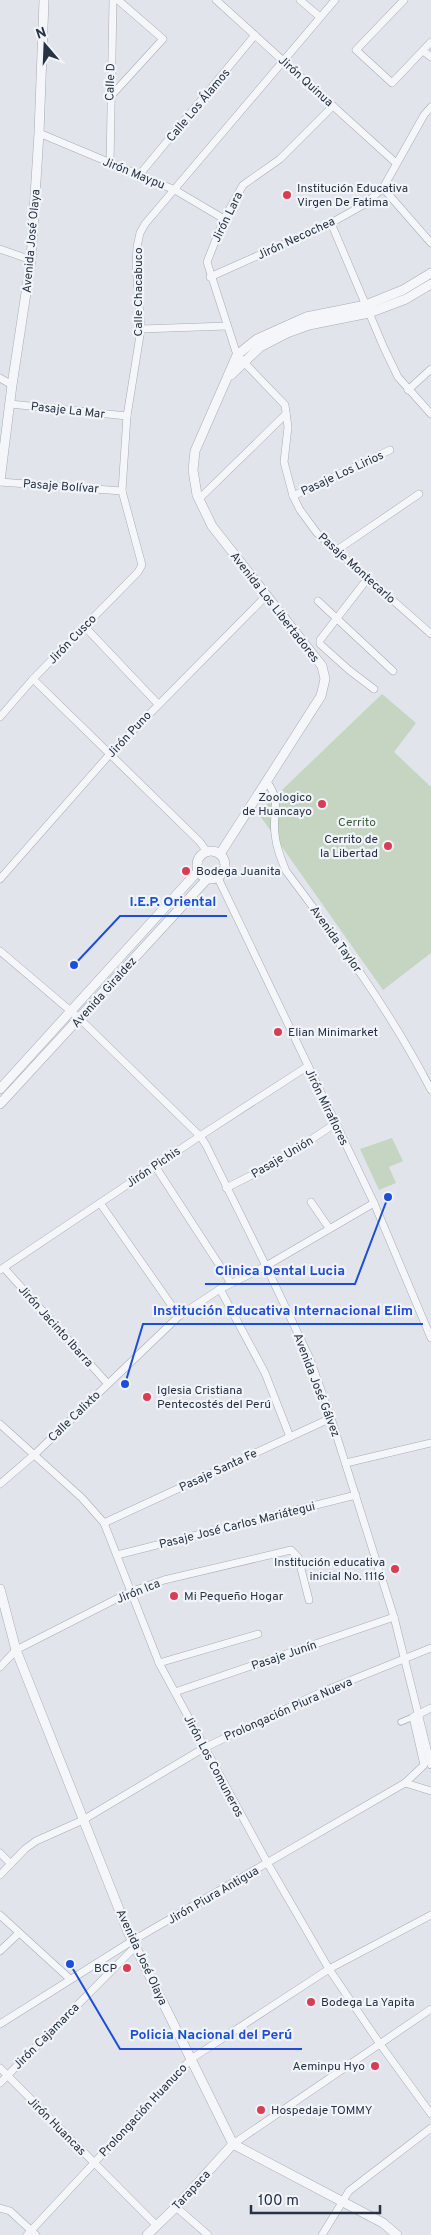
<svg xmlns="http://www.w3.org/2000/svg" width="431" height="2235" font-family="Overpass,sans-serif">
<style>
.green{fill:#c6d5c1}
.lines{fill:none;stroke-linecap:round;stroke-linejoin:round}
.pedestrian-casing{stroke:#a6acb6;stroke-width:7}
.minor-casing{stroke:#a6acb6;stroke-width:8}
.tertiary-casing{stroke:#a6acb6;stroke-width:10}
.pedestrian{stroke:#f4f6f9;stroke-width:5.5}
.minor{stroke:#f4f6f9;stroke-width:7}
.tertiary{stroke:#f4f6f9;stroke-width:9}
.poi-dot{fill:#d93d54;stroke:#f1f4f8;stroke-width:2}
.labels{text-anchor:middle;stroke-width:4.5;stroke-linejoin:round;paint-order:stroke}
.street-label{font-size:12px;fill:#283244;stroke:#f1f4f8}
.poi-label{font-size:12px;fill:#283244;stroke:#f1f4f8;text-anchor:start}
.park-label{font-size:12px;fill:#3c6134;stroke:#f1f4f8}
.leader{fill:none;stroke:#1d4ed8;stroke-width:2}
.callout-dot{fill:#1d4ed8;stroke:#f1f4f8;stroke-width:2}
.callout-label{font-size:14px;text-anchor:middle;font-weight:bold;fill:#1d4ed8;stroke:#f1f4f8;stroke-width:4.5;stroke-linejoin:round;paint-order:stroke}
</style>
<rect width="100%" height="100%" fill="#e1e5eb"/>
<g class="green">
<path d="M382 694 416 723 394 752 431 787V953L383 990 258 813Z"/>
<path d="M392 1138 403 1161 389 1167 396 1183 379 1190 360 1149Z"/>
</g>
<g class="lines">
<g class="pedestrian-casing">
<path id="pedestrian" d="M401 1722 413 1717"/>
</g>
<g class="minor-casing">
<g id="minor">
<path d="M216 0 396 163"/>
<path d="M300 0 320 17"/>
<path d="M404 0 356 50 392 83 431 42"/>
<path d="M423 51 431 57"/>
<path d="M110 97 163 39 118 0"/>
<path d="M333 106 280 159 243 185 224 219 207 262 237 355 285 405 288 427 284 462 293 496 300 510 317 533 431 634"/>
<path d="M39 133 175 190 224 219"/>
<path d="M110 164 113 0"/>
<path d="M140 174 255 35"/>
<path d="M383 188 431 243"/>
<path d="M331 223 384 348 398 377 431 414"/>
<path d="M0 249 31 260"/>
<path d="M210 277 331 223 365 204 383 188 424 115 431 107"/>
<path d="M141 329 227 326"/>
<path d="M0 378 12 385"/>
<path d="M408 390 431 369"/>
<path d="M10 404 127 416"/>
<path d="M0 482 122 491"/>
<path d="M293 496 390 450"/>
<path d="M199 499 286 414"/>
<path d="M337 550 419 494"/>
<path d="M368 578 320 640V644L349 670 374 689"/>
<path d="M318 601 393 671"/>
<path d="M85 627 158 704"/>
<path d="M33 679 200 842 207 852"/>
<path d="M0 717 33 679 138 572 142 565 122 491 127 416 141 329 136 265 137 247 140 233 145 224 335 0"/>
<path d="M267 782C282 802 272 812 275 834 276 847 281 859 286 871 340 943 390 1010 431 1090"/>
<path d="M218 878 374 1203 431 1338"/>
<path d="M0 879 110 754 266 596"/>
<path d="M0 951 80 1019 200 1136 206 1145 266 1266 310 1359 331 1418 394 1617 431 1765"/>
<path d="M155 1166 231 1283"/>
<path d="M226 1188 276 1163 336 1123"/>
<path d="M311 1202 329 1228"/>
<path d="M100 1203 179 1316"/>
<path d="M4 1268 108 1384"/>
<path d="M0 1270 200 1136 308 1066"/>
<path d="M220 1289 265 1373 290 1437"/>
<path d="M0 1424 82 1498 104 1523 159 1663 268 1864 329 1969 380 2044 431 2114"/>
<path d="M346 1463 431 1443"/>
<path d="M0 1484 35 1454 179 1316 220 1289 266 1266 374 1203"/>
<path d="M104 1523 331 1418"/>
<path d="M117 1555 356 1495"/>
<path d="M159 1663 258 1634"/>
<path d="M0 1667 16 1650 130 1592 164 1580 291 1550 298 1557 309 1600"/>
<path d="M175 1692 394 1617"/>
<path d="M405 1783 431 1791"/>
<path d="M0 1853 11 1864"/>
<path d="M0 1875 25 1849 36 1841 83 1820 204 1748 317 1694 431 1648"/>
<path d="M0 1915 70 1979"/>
<path d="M0 1951 19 1933"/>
<path d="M0 2024 132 1941 405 1783 424 1765 413 1717 431 1708"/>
<path d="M0 2068 157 2226"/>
<path d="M0 2083 135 1947"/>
<path d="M233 2144 431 2009"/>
<path d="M176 2207 208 2235"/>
<path d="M0 2208 10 2211 36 2235"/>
<path d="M27 2235 191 2059 329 1969 431 1915"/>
<path d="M322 2235 349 2191 431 2128"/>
</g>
</g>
<g class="tertiary-casing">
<g id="tertiary">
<path d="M231 375 260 347 287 333 309 325 369 313 406 299 431 284"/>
<path d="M0 481 12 385 31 260 39 133 44 0"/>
<circle cx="211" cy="865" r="14"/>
<path d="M220 854 321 696 325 679 322 666 212 526 197 495 193 470 195 451 237 355 257 339 306 317 366 305 403 290 431 273"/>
<path d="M0 1089 198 871"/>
<path d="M0 1104 207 879"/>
<path d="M0 1589 16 1650 128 1932 233 2144 383 2223 397 2235"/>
<path d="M147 2235 176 2207 233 2144"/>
</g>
</g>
<use href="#pedestrian" class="pedestrian"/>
<use href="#minor" class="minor"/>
<use href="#tertiary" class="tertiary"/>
</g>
<g class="poi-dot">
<circle cx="287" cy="195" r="5"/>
<circle cx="322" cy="804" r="5"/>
<circle cx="388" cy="846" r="5"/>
<circle cx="186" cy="871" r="5"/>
<circle cx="278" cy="1032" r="5"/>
<circle cx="147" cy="1397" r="5"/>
<circle cx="395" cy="1569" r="5"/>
<circle cx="174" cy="1596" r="5"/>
<circle cx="127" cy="1968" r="5"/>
<circle cx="311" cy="2002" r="5"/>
<circle cx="375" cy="2066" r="5"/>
<circle cx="261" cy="2110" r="5"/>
</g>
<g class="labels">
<g class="street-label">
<text transform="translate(306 81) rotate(42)" y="4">Jirón Quinua</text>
<text transform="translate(110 82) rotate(-88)" y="4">Calle D</text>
<text transform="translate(198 105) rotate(-50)" y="4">Calle Los Álamos</text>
<text transform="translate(134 173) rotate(22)" y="4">Jirón Maypu</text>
<text transform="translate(227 217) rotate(-64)" y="4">Jirón Lara</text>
<text transform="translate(296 238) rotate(-25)" y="4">Jirón Necochea</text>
<text transform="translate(31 241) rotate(-85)" y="4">Avenida José Olaya</text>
<text transform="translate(138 292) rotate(-90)" y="4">Calle Chacabuco</text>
<text transform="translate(68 410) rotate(6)" y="4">Pasaje La Mar</text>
<text transform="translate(342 473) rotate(-25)" y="4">Pasaje Los Lirios</text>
<text transform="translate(61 486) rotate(4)" y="4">Pasaje Bolívar</text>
<text transform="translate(357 568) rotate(42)" y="4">Pasaje Montecarlo</text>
<text transform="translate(275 607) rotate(52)" y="4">Avenida Los Libertadores</text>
<text transform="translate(72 639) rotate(-46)" y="4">Jirón Cusco</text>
<text transform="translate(129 734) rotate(-47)" y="4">Jirón Puno</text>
<text transform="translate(336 939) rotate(54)" y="4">Avenida Taylor</text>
<text transform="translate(104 992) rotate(-48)" y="4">Avenida Giraldez</text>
<text transform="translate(327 1107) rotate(64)" y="4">Jirón Miraflores</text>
<text transform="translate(282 1157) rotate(-31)" y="4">Pasaje Unión</text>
<text transform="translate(153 1167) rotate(-34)" y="4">Jirón Pichis</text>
<text transform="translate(56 1326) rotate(48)" y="4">Jirón Jacinto Ibarra</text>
<text transform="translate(317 1385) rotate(69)" y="4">Avenida José Gálvez</text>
<text transform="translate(74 1416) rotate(-44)" y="4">Calle Calixto</text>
<text transform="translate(218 1470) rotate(-25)" y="4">Pasaje Santa Fe</text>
<text transform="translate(237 1525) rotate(-14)" y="4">Pasaje José Carlos Mariátegui</text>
<text transform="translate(138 1591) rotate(-22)" y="4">Jirón Ica</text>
<text transform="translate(284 1655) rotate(-19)" y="4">Pasaje Junín</text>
<text transform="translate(288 1709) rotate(-24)" y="4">Prolongación Piura Nueva</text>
<text transform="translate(214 1766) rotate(62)" y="4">Jirón Los Comuneros</text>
<text transform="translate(213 1895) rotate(-30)" y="4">Jirón Piura Antigua</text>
<text transform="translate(142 1957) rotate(65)" y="4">Avenida José Olaya</text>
<text transform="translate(46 2036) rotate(-45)" y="4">Jirón Cajamarca</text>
<text transform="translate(143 2110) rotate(-47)" y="4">Prolongación Huanuco</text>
<text transform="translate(57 2126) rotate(45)" y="4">Jirón Huancas</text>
<text transform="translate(191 2190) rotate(-47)" y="4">Tarapaca</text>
</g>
<g class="poi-label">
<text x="297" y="192">Institución Educativa<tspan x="297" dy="14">Virgen De Fatima</tspan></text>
<text x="312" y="801" text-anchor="end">Zoologico<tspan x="312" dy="14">de Huancayo</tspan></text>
<text x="378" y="843" text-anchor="end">Cerrito de<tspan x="378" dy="14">la Libertad</tspan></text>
<text x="196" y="875">Bodega Juanita</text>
<text x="288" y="1036">Elian Minimarket</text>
<text x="157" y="1394">Iglesia Cristiana<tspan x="157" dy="14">Pentecostés del Perú</tspan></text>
<text x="385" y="1566" text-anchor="end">Institución educativa<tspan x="385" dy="14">inicial No. 1116</tspan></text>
<text x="184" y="1600">Mi Pequeño Hogar</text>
<text x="117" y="1972" text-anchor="end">BCP</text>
<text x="321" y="2006">Bodega La Yapita</text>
<text x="365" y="2070" text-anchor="end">Aeminpu Hyo</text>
<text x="271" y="2114">Hospedaje TOMMY</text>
</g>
<g class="park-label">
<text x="357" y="826">Cerrito</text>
</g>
</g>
<path class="leader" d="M74 965L120 916H227M388 1197L355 1284H205M125 1384L143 1324H423M70 1964L120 2049H302"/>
<g class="callout-dot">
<circle cx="74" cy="965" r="5"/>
<circle cx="388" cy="1197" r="5"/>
<circle cx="125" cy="1384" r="5"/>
<circle cx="70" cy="1964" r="5"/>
</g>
<g class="callout-label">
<text x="173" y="906">I.E.P. Oriental</text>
<text x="280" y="1275">Clinica Dental Lucia</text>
<text x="283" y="1315">Institución Educativa Internacional Elim</text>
<text x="211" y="2039">Policia Nacional del Perú</text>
</g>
<g transform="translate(45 45) rotate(341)" stroke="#f1f4f8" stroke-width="4" paint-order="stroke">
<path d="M0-4L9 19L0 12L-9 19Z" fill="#283244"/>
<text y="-8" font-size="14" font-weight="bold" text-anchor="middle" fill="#283244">N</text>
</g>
<path d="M251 2205v8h129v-8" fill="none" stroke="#283244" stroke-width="2.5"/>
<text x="258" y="2205" font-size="15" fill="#283244" stroke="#f1f4f8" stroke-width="4" paint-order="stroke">100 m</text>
</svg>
